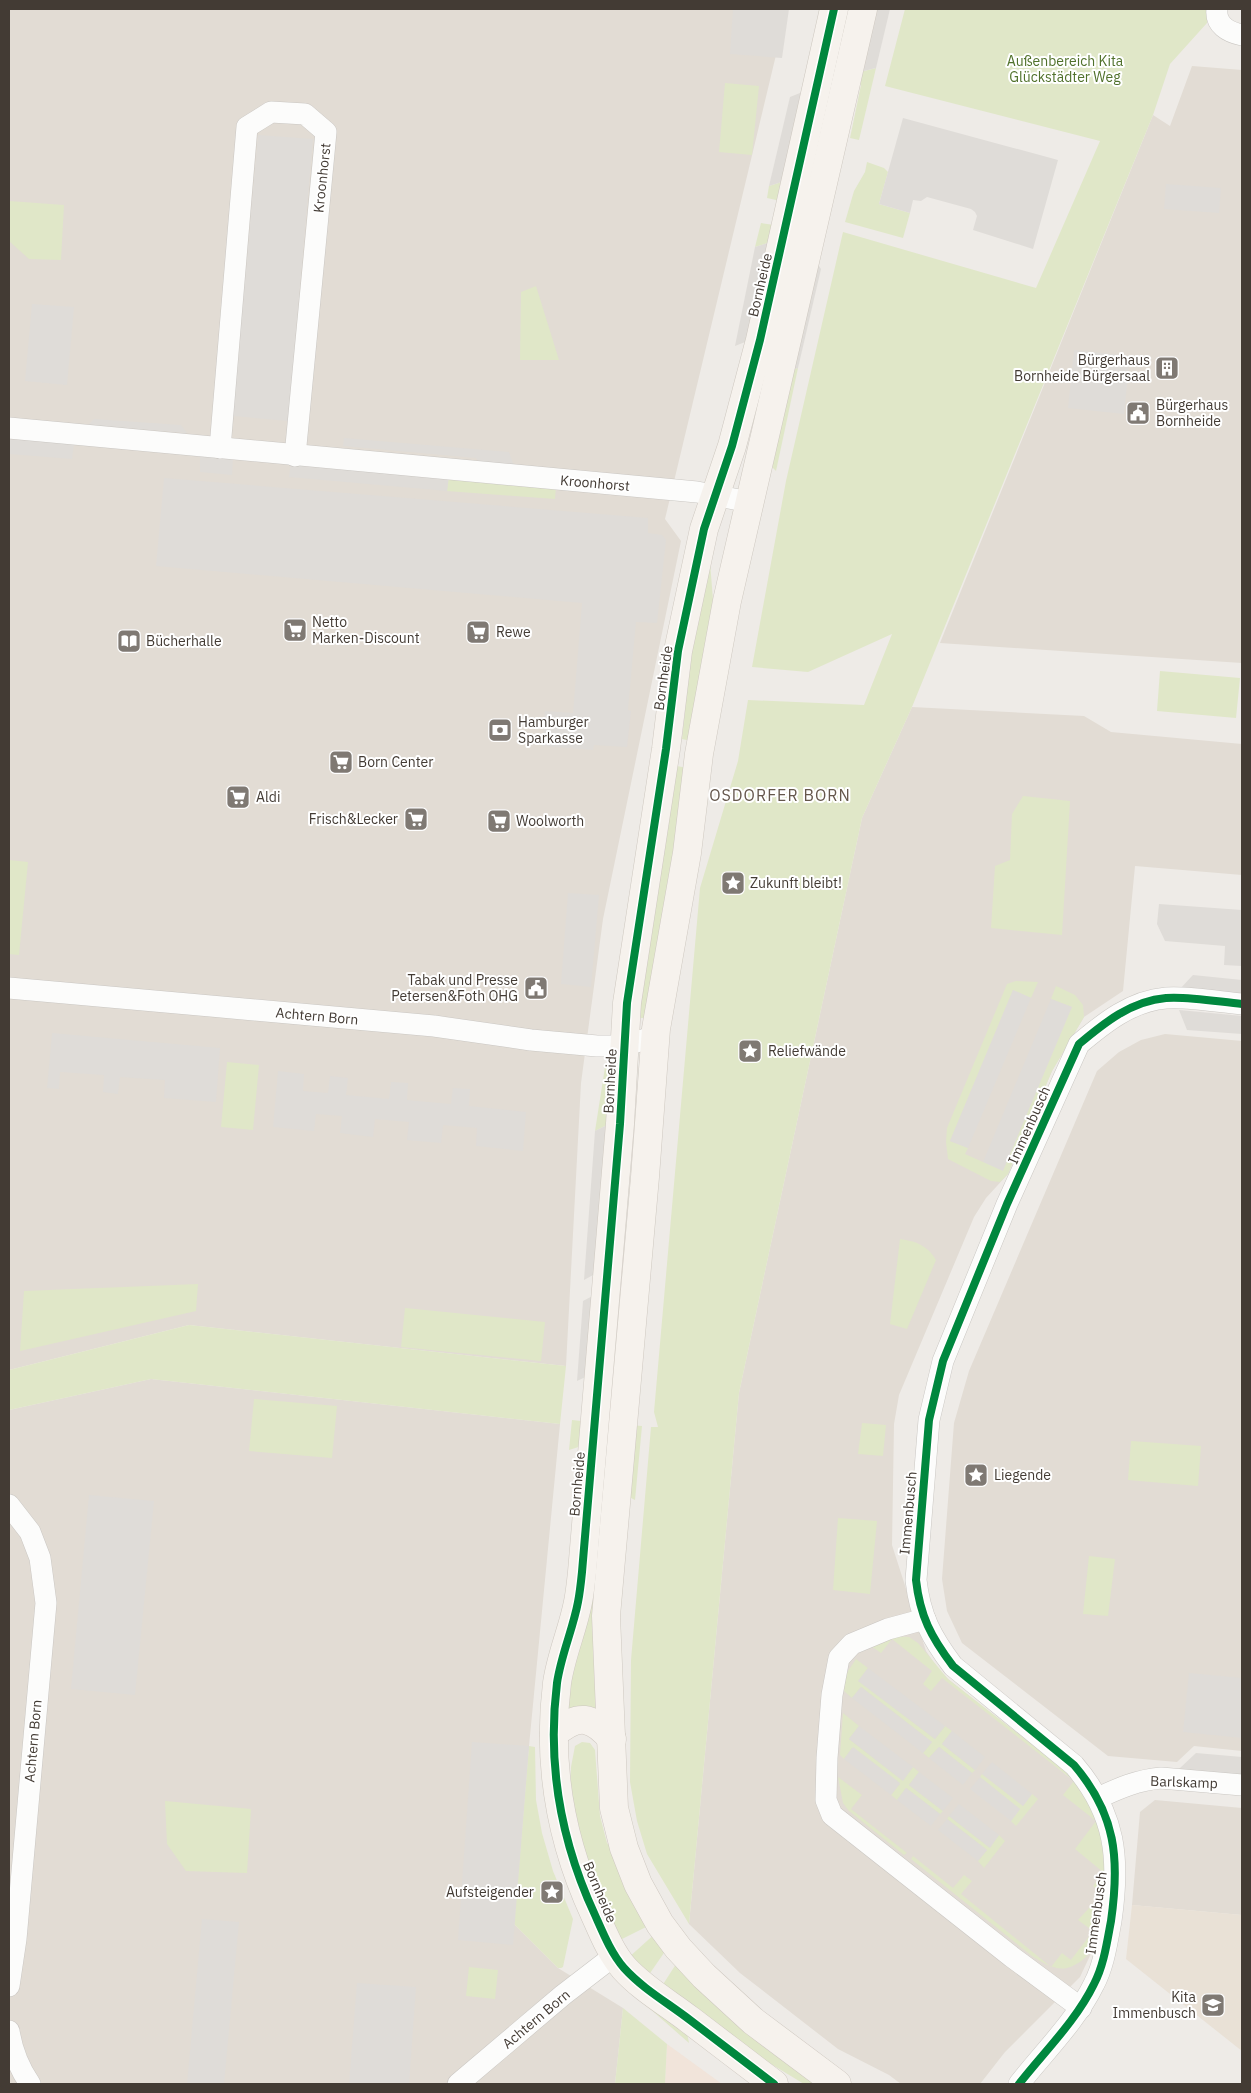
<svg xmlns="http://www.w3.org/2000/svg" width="1251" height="2093" font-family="'IBM Plex Sans',sans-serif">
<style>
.residential{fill:#e2dcd4}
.commercial{fill:#f1e4da}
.education{fill:#e9e1d6}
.green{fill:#e0e7c8}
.parking{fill:#dfdcd8}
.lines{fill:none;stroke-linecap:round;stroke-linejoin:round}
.street-casing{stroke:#cac7c3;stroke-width:22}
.secondary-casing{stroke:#cec8c0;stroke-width:29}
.street{stroke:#fcfcfb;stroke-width:21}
.secondary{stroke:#f6f2ed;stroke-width:28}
.cycleway-casing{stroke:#fff;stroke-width:11}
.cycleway{stroke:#00873e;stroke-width:8}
.labels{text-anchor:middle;stroke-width:4;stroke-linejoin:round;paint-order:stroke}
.park-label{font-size:14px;fill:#50712b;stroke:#fff}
.street-label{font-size:14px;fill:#433b34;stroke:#fff}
.poi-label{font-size:14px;fill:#433b34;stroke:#fff;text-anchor:start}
.quarter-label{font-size:16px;letter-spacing:1px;fill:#65574c;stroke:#fff}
</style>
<rect width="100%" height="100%" fill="#eeebe7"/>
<g class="residential">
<path d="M9 9H787L665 519 681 541 603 919 581 1083 566 1366 189 1325 9 1370Z"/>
<path d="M1192 66 1242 70V663L940 643 1153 115 1170 126Z"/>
<path d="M912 707 1084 716 1111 732 1242 744V875L1135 866 1123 991 1084 1017 1052 1071 1008 1174 986 1198 974 1217 899 1395 894 1424 892 1545 926 1651 939 1670 948 1679 1075 1782 1087 1800 1101 1833 1106 1872 1097 1933 1095 1945 1080 1977 1005 2052 980 2084H901L889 2075 838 2049 740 1973 689 1924 739 1393 862 818Z"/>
<path d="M1165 1034 1242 1041V1751L1194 1746 1177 1762 1108 1756 962 1643 947 1611 942 1579 954 1423 969 1371 1097 1071 1119 1052 1141 1040Z"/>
<path d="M151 1379 560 1424 529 1746 514 1924 558 1968 623 2008 615 2084H9V1410Z"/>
<path d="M1155 1800 1242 1808V1915L1132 1905 1140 1812Z"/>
</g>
<path class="commercial" d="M667 2044 722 2084H665Z"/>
<path class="education" d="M1132 1905 1242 1915V2051L1126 1959Z"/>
<g class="green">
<path d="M905 9H1207V23L1170 64 1153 115 912 707 862 818 739 1393 689 1924 647 1854 637 1821 630 1782 631 1660 651 1427H658L654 1412 700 888 738 761 748 700 864 705 892 634 808 672 752 667 786 481 843 232 1036 288 1100 141 885 86Z"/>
<path d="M876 68 859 140 850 138 861 85 855 78 856 73Z"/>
<path d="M725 83 759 86 752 155 719 152Z"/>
<path d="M867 162 884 168 888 172 879 204 910 213 903 238 845 222 854 191 865 172Z"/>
<path d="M791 179 785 202 767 198 769 186Z"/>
<path d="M9 201 64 205 61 260 29 259 9 241Z"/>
<path d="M761 223 781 226 778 240 755 247Z"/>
<path d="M536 286 559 360H520L521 292Z"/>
<path d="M798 368 776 471 769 464 789 370Z"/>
<path d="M449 475 556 486 555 499 447 491Z"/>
<path d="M710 562 713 600 710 636 691 741 682 739 685 711V677Z"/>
<path d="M1160 671 1240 678 1236 718 1157 711Z"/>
<path d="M677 766 687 768 647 1018H641L638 1015Z"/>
<path d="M1023 796 1070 801 1062 935 991 928 995 866 1010 860 1012 814Z"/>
<path d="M9 860 28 862 19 955 9 954Z"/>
<path d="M1016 981 1038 982 1031 998 1013 990 950 1141 968 1148 965 1154 983 1162 1072 1007 1051 999 1056 986 1075 995 1083 1005 1084 1017 1052 1071 1008 1174 1000 1182 991 1181 948 1159 946 1142 947 1128 1007 984Z"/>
<path d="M227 1062 259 1065 253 1130 221 1127Z"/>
<path d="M605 1067 610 1073 613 1122 595 1131Z"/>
<path d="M900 1239C916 1241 928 1246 936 1260L907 1329 890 1324Z"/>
<path d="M198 1284 196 1311 20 1351 24 1291Z"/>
<path d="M405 1308 545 1322 541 1361 401 1347Z"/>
<path d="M189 1325 566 1366 560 1424 151 1379 9 1410V1370Z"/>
<path d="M254 1399 337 1406 332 1458 249 1451Z"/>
<path d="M572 1420 590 1422 588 1444 569 1450Z"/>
<path d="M602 1423 617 1425 606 1715 564 1713Z"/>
<path d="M862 1423 886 1425 883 1456 858 1454Z"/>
<path d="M629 1425 642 1426 635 1500 623 1494Z"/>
<path d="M1131 1441 1201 1446 1198 1486 1128 1480Z"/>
<path d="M838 1518 877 1521 870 1594 833 1590Z"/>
<path d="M1089 1556 1115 1559 1108 1616 1083 1614Z"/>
<path d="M892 1636 909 1637 918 1643 948 1679 1060 1766C1078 1785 1095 1807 1101 1834 1104 1845 1106 1860 1105 1872 1105 1886 1100 1936 1093 1947 1088 1957 1078 1965 1067 1968 1055 1971 1042 1962 1032 1956L911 1859 913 1856 953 1888 964 1875 972 1881 961 1894 1051 1967 1062 1953 1071 1960 1093 1931 1078 1920 1102 1894 1093 1886 1103 1872 1075 1849 1096 1821 1063 1795 1074 1781 942 1678 931 1691 923 1684 932 1671 892 1639 881 1653 871 1646Z"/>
<path d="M856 1659 868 1668 859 1681 935 1739 945 1726 952 1731 942 1744 975 1770 972 1773 939 1747 929 1758 923 1753 932 1742 861 1687 852 1698 844 1691 846 1674Z"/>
<path d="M843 1713 859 1726 849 1739 902 1780 913 1767 919 1772 909 1785 943 1811 940 1814 906 1788 897 1800 891 1795 900 1784 852 1748 844 1759 840 1755Z"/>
<path d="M582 1742 590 1743 595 1750 600 1816 607 1843 622 1859 652 1924 616 1942 582 1856 570 1797 571 1767 575 1746Z"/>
<path d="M529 1746 535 1747 536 1800 542 1833 553 1871 573 1919 563 1967 561 1968H558L514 1924Z"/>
<path d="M982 1774 1023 1806 1032 1794 1038 1799 1016 1826 1011 1821 1020 1809 980 1777Z"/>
<path d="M838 1777 862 1795 851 1809 907 1853 904 1855 849 1811 843 1803Z"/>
<path d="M165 1801 251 1809 247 1873 186 1871 167 1844Z"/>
<path d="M949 1816 989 1847 999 1835 1005 1841 984 1868 978 1861 987 1850 947 1819Z"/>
<path d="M657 1932 668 1947 646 1979 627 1959Z"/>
<path d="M678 1961 822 2084H804L761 2058 660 1989Z"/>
<path d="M469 1967 498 1970 495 1999 466 1996Z"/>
<path d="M648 2007 686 2028 689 2043Z"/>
<path d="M623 2008 667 2044 665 2084H615Z"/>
</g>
<g class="parking">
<path d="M733 9H789L782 58 730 54Z"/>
<path d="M871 9H890L876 68 856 73Z"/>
<path d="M810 89 791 179 769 186 790 97Z"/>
<path d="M903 118 1058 160 1033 249 973 230 977 216 975 212 971 209 927 197 921 201 913 200 910 213 879 204Z"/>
<path d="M258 135 313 139 288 421 233 416Z"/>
<path d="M1166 184 1221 188 1219 213 1164 209Z"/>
<path d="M778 240 755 338 735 346 755 247Z"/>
<path d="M814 259 821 269 798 368 789 370Z"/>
<path d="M32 304 74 307 67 385 25 381Z"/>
<path d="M1074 350 1130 356 1124 414 1068 408Z"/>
<path d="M94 419 181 425 187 433 88 425Z"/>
<path d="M344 438 509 452 515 469 481 466 476 458 343 446Z"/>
<path d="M9 439 74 444 72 459 9 454Z"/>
<path d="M200 456 233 458 232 475 200 472Z"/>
<path d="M291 461 449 475 447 491 289 477Z"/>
<path d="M164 478 648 518V533L662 535 666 540 657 623 636 622 628 710 631 711 627 747 594 745 593 750 542 746 545 711 573 713 582 603 156 566Z"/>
<path d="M568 893 599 895 591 987 561 984Z"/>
<path d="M1159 904 1242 910V966L1224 965 1225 946 1165 941 1157 924Z"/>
<path d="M1193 975 1242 980V996L1179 990Z"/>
<path d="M1013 990 1031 998 968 1148 950 1141Z"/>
<path d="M1051 999 1072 1007 1003 1171 983 1162Z"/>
<path d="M1179 1010 1242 1016V1034L1187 1030Z"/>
<path d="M52 1033 220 1048 216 1102 164 1098 165 1080 120 1077 118 1094 103 1092 104 1075 60 1072 59 1089 47 1088Z"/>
<path d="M278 1071 304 1074 303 1091 328 1093 330 1076 348 1078 346 1095 389 1099 391 1082 408 1083 407 1100 451 1104 453 1088 470 1089 469 1106 526 1112 523 1151 476 1146 477 1128 443 1125 441 1143 407 1140 409 1122 375 1119 373 1137 340 1133 342 1116 316 1114 314 1131 273 1127Z"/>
<path d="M613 1122 602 1270 584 1280 595 1131Z"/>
<path d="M602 1291 594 1373 577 1381 583 1301Z"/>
<path d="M89 1495 154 1501 135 1695 71 1689Z"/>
<path d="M868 1668 945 1726 935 1739 858 1681Z"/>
<path d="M1189 1673 1242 1678V1738L1183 1732Z"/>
<path d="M861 1687 932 1742 923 1753 852 1698Z"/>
<path d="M859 1726 913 1767 903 1781 849 1739Z"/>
<path d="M952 1731 985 1757 975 1770 942 1744Z"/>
<path d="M472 1742 529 1746 513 1945 458 1940Z"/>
<path d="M853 1747 900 1783 891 1795 844 1759Z"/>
<path d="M939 1747 972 1773 963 1785 929 1758Z"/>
<path d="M1196 1753 1242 1757V1775L1179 1769Z"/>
<path d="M992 1762 1032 1794 1023 1806 982 1774Z"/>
<path d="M919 1772 953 1798 943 1811 909 1785Z"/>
<path d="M980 1777 1020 1809 1011 1821 970 1789Z"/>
<path d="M906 1788 940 1814 931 1826 897 1800Z"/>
<path d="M959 1804 999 1835 990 1848 949 1816Z"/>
<path d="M947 1819 987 1850 978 1861 938 1830Z"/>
<path d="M202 1919 239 1922 224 2084H187Z"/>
<path d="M357 1983 416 1987 409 2084H349Z"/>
</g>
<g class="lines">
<g class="street-casing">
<g id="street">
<path d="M1217 9C1215 25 1228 32 1242 35"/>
<path d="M9 428 697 492 750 502"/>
<path d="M220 448 247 127 271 112 305 114 326 132 295 456"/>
<path d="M9 988 434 1026 531 1040 597 1046H624L655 1036"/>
<path d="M9 1505 30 1532 40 1558 46 1603 16 1939 9 1986"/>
<path d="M925 1619 888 1629 852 1644 839 1658 832 1695 827 1758 826 1800 832 1815 1012 1957 1081 2008"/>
<path d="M1098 1798C1119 1788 1138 1780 1161 1778L1242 1785"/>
<path d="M9 2031C12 2050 19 2068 30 2084"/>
<path d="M458 2084 563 1995 615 1955"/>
<path d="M1019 2084C1044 2052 1076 2021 1094 1984 1104 1965 1107 1942 1111 1921 1120 1859 1116 1814 1074 1765L953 1666C931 1637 920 1616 916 1580L929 1420 943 1361 1007 1204 1079 1044C1104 1023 1131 1001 1166 998 1187 996 1220 1002 1242 1004"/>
</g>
</g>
<g class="secondary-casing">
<g id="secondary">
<path d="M554 1734C578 1713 592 1716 612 1739"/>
<path d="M774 2084C746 2063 718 2041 690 2020 668 2003 643 1989 624 1968 611 1953 603 1933 595 1915 561 1842 547 1763 557 1683 561 1655 573 1629 578 1602 580 1592 581 1582 582 1572L620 1124 627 1003 666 749 678 651 704 529 732 446 760 340 834 9"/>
<path d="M837 2084 753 2021 704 1976 678 1948 660 1924 638 1884 624 1848 614 1808 606 1616 645 1177 656 1029 687 853 699 754 727 601 863 9"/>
</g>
</g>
<use href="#street" class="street"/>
<use href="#secondary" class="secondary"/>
<g class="cycleway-casing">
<g id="cycleway">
<path d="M774 2084C746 2063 718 2041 690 2020 668 2003 643 1989 624 1968 611 1953 603 1933 595 1915 561 1842 547 1763 557 1683 561 1655 573 1629 578 1602 580 1592 581 1582 582 1572L620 1124 627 1003 666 749 678 651 704 529 732 446 760 340 834 9"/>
<path d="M1019 2084C1044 2052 1076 2021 1094 1984 1104 1965 1107 1942 1111 1921 1120 1859 1116 1814 1074 1765L953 1666C931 1637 920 1616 916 1580L929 1420 943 1361 1007 1204 1079 1044C1104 1023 1131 1001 1166 998 1187 996 1220 1002 1242 1004"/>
</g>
</g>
<use href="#cycleway" class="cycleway"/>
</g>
<defs>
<g id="building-square" transform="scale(1.25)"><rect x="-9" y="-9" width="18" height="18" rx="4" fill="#7f7973" stroke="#fff"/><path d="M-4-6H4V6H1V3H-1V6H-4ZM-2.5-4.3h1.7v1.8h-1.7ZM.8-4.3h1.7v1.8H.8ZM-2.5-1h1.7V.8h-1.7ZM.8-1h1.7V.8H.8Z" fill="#fff"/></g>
<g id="civic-square" transform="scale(1.25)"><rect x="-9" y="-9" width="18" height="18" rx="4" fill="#7f7973" stroke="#fff"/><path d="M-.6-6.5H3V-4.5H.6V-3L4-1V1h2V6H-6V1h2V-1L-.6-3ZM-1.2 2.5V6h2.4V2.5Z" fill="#fff"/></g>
<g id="supermarket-square" transform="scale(1.25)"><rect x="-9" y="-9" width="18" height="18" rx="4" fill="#7f7973" stroke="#fff"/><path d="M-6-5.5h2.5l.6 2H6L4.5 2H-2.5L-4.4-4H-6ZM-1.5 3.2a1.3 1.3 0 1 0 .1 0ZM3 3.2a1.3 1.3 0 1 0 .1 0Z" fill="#fff"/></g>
<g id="library-square" transform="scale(1.25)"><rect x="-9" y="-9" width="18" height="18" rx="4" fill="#7f7973" stroke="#fff"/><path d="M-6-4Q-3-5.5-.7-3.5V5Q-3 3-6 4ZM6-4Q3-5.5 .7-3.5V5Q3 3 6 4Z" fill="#fff"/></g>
<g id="bank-square" transform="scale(1.25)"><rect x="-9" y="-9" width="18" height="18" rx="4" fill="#7f7973" stroke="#fff"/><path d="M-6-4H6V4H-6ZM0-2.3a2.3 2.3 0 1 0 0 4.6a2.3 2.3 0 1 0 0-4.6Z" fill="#fff"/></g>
<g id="sight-square" transform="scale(1.25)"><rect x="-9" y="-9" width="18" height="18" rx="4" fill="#7f7973" stroke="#fff"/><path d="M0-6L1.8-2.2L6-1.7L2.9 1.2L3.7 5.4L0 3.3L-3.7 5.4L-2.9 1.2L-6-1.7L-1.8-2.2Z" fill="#fff"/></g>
<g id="school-square" transform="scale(1.25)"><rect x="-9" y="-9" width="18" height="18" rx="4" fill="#7f7973" stroke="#fff"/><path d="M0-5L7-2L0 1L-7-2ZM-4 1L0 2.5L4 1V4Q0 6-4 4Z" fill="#fff"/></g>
</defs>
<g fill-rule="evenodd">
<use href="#building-square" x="1167" y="368"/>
<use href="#civic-square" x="1138" y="413"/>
<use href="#supermarket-square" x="295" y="630"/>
<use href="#supermarket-square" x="478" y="632"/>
<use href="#library-square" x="129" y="641"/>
<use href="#bank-square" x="500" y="730"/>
<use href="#supermarket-square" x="341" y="762"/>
<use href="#supermarket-square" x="238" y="797"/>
<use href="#supermarket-square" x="416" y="819"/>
<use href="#supermarket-square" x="499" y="821"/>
<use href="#sight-square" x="733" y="883"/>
<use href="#civic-square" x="536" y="988"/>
<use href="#sight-square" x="750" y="1051"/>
<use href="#sight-square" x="976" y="1475"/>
<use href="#sight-square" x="552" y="1892"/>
<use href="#school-square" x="1213" y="2005"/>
</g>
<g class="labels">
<g class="park-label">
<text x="1065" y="66">Außenbereich Kita<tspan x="1065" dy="16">Glückstädter Weg</tspan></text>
</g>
<g class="street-label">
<text transform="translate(322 178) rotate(-84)" y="5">Kroonhorst</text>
<text transform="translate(760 285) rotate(-77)" y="5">Bornheide</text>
<text transform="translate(595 483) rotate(5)" y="5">Kroonhorst</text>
<text transform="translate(663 678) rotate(-82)" y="5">Bornheide</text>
<text transform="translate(317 1016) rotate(5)" y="5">Achtern Born</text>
<text transform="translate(610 1081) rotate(-87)" y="5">Bornheide</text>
<text transform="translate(1029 1125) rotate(-66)" y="5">Immenbusch</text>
<text transform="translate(577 1484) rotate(-85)" y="5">Bornheide</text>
<text transform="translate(908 1513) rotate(-85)" y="5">Immenbusch</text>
<text transform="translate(33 1741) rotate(-85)" y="5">Achtern Born</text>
<text transform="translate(1184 1782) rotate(2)" y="5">Barlskamp</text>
<text transform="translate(600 1892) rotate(67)" y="5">Bornheide</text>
<text transform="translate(1096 1913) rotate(-82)" y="5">Immenbusch</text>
<text transform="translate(536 2019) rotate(-40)" y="5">Achtern Born</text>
</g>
<g class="poi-label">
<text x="1150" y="365" text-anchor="end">Bürgerhaus<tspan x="1150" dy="16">Bornheide Bürgersaal</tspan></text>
<text x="1156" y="410">Bürgerhaus<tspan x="1156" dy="16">Bornheide</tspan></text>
<text x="312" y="627">Netto<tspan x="312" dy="16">Marken-Discount</tspan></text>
<text x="496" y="637">Rewe</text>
<text x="146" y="646">Bücherhalle</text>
<text x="518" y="727">Hamburger<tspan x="518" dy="16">Sparkasse</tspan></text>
<text x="358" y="767">Born Center</text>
<text x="256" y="802">Aldi</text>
<text x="398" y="824" text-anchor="end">Frisch&amp;Lecker</text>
<text x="516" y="826">Woolworth</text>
<text x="750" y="888">Zukunft bleibt!</text>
<text x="518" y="985" text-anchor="end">Tabak und Presse<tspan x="518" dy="16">Petersen&amp;Foth OHG</tspan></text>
<text x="768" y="1056">Reliefwände</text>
<text x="994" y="1480">Liegende</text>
<text x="534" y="1897" text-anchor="end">Aufsteigender</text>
<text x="1196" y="2002" text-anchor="end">Kita<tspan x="1196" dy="16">Immenbusch</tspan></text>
</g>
<g class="quarter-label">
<text x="780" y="801">OSDORFER BORN</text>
</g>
</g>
<rect width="1251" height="2093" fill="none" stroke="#433b34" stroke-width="20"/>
</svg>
